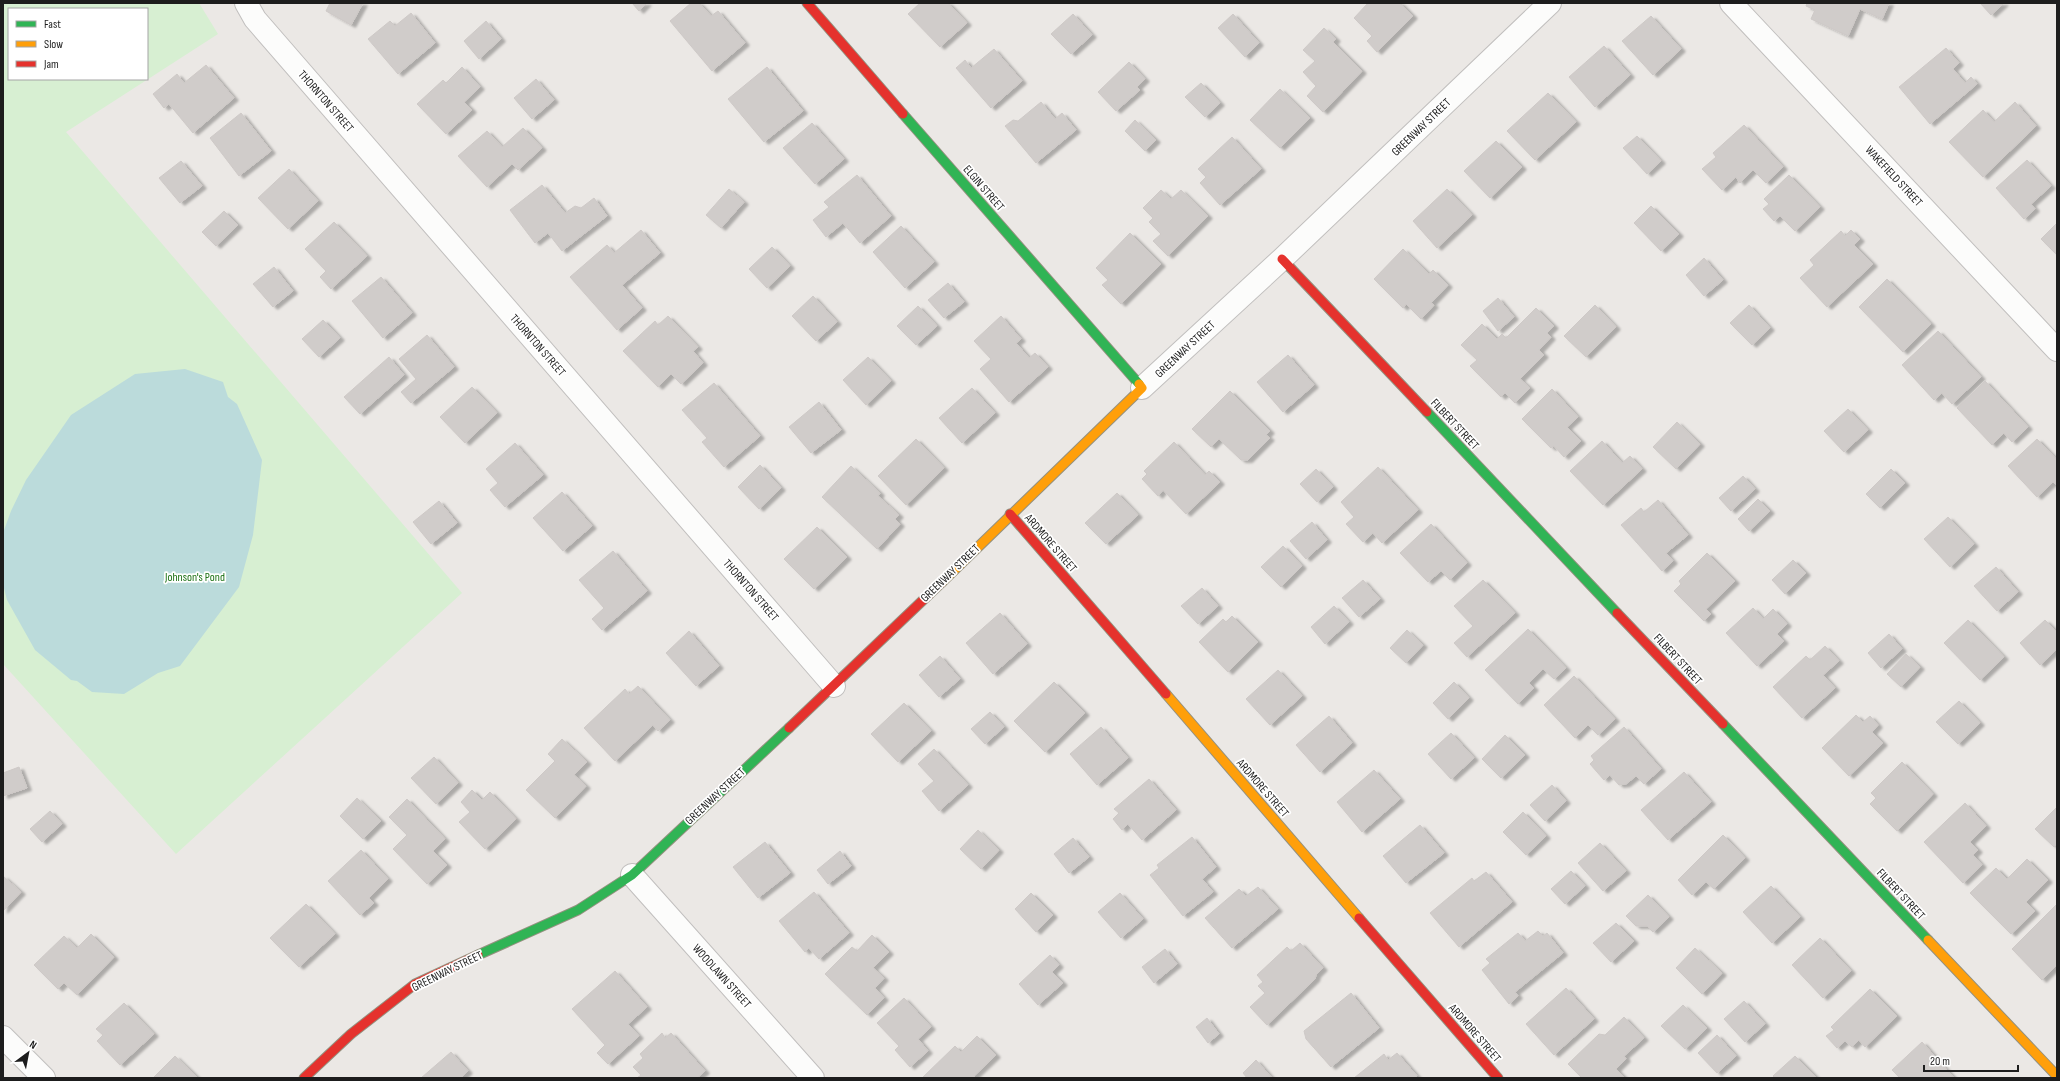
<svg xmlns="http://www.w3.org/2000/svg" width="2060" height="1081" font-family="'Sofia Sans Condensed',sans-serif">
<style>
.park{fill:#d7efd2;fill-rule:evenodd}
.water{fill:#bbdbdb}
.building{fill:#d0ccca;stroke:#cec9c7;filter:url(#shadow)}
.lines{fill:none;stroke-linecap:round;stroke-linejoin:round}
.street-casing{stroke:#c1bfbe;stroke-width:24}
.fast-casing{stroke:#94917f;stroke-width:11}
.slow-casing{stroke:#94917f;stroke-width:11}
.jam-casing{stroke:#94917f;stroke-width:11}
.street{stroke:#fcfcfb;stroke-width:22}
.fast{stroke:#30b455;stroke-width:9}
.slow{stroke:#ff9f0a;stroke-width:9}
.jam{stroke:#e5322d;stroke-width:9}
.labels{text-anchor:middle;stroke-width:3.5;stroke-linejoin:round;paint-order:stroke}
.street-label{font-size:12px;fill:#1d1d1d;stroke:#fff}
.park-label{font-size:12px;fill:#1c7114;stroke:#fff}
</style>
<defs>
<filter id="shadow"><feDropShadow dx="4.5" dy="2.5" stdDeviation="1" flood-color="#0004"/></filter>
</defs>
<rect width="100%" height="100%" fill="#ebe8e5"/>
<path class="park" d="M3 3H199L218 34 66 132 462 593 176 854 3 664ZM9 9H147V79H9Z"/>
<path class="water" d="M185 369 223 382 228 397 237 404 262 460 253 535 239 587 180 666 158 673 124 694 92 692 77 681 71 680 35 650 7 600 3 584V533L11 511 26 480 71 415 135 374Z"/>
<g class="building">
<path d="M330 3H363L351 25 326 11Z"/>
<path d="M632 3H647L639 11Z"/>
<path d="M691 3H699L711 16 718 11 745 43 712 71 670 21Z"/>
<path d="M920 3H948L967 23 940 47 908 14Z"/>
<path d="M1368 3H1400L1413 16 1377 52 1367 41 1372 36 1354 18Z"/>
<path d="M1807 3H1889L1882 19 1860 9 1848 36 1811 19 1815 10 1806 6Z"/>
<path d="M1980 3H2004L1991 15Z"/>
<path d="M411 13 435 43 398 74 368 39 390 21 395 26Z"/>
<path d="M1073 14 1092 35 1071 54 1051 34Z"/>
<path d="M1233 14 1259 43 1245 57 1218 28Z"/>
<path d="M1651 16 1681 49 1653 75 1622 41Z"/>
<path d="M486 21 501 39 479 59 464 41Z"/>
<path d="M1324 28 1336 39 1333 42 1362 71 1323 112 1307 96 1316 86 1303 72 1315 61 1303 50Z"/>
<path d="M1604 46 1630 75 1595 107 1569 77Z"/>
<path d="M1946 48 1959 63 1953 69 1965 83 1971 77 1977 84 1930 124 1899 87Z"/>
<path d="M994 49 1022 81 991 108 956 68 965 60 971 68Z"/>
<path d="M1129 62 1145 79 1137 87 1140 90 1116 111 1098 92Z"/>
<path d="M206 65 234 98 193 133 169 104 164 108 153 94 177 74 184 83Z"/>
<path d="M462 67 480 87 464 102 472 110 446 134 417 104 443 80 446 83Z"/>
<path d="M767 67 803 111 764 142 728 99Z"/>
<path d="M536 79 554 100 532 119 514 98Z"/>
<path d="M1201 83 1220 103 1205 117 1185 97Z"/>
<path d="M1280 89 1310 118 1280 148 1250 120Z"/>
<path d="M1548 93 1576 122 1535 160 1507 131Z"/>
<path d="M1041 102 1055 119 1062 113 1076 130 1036 163 1005 126 1013 120 1018 121Z"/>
<path d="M2015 102 2036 126 1983 177 1949 142 1983 110 1994 122Z"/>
<path d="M241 113 271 151 239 176 210 138Z"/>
<path d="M1135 120 1156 140 1145 151 1125 131Z"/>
<path d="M812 123 844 159 815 184 783 148Z"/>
<path d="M1744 125 1783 167 1766 183 1753 170 1740 183 1736 177 1722 190 1702 169 1716 157 1713 153Z"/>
<path d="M523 128 542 148 518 170 512 164 487 187 458 156 487 131 502 147Z"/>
<path d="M1637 136 1661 161 1647 174 1623 148Z"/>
<path d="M1232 137 1261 169 1220 205 1200 183 1206 177 1198 169Z"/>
<path d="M1496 141 1522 167 1490 198 1464 171Z"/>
<path d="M2027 160 2051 186 2031 204 2035 209 2024 219 1996 188Z"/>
<path d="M181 161 202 186 180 203 159 178Z"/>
<path d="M289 169 318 201 288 229 258 198Z"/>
<path d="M857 175 891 216 860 243 843 223 826 237 813 220 829 207 824 202Z"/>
<path d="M1789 175 1820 207 1795 231 1780 216 1774 221 1763 209 1769 204 1764 199Z"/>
<path d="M542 185 565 213 575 206 581 208 594 198 607 216 562 251 548 233 535 243 510 210Z"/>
<path d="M729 189 744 202 721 228 706 215Z"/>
<path d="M1447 189 1472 215 1437 248 1413 221Z"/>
<path d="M1161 190 1171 199 1181 190 1208 216 1168 256 1153 241 1161 234 1149 222 1153 218 1143 208Z"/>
<path d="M1651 206 1679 234 1661 251 1634 223Z"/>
<path d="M224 211 238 225 216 246 202 232Z"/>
<path d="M334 222 367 256 331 289 320 277 326 271 305 249Z"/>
<path d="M2057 223V255L2041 239Z"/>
<path d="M901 226 934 262 905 288 873 252Z"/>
<path d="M641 230 660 253 622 285 642 308 617 330 570 277 607 245 614 253Z"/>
<path d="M1851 230 1860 239 1854 245 1873 264 1827 307 1800 278 1814 265 1810 260 1841 231 1845 236Z"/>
<path d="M1130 233 1161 264 1121 304 1102 285 1108 280 1096 268Z"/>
<path d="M772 247 790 266 767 288 749 269Z"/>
<path d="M1403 249 1429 274 1433 270 1448 285 1431 303 1434 305 1421 319 1406 304 1403 308 1374 279Z"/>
<path d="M1704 258 1723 280 1704 296 1686 275Z"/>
<path d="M274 267 293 291 273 307 253 284Z"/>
<path d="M381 277 412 313 383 338 352 301Z"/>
<path d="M1887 279 1931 324 1903 352 1859 307Z"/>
<path d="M948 283 964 302 944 318 928 300Z"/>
<path d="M813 296 837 322 816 341 792 316Z"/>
<path d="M1498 298 1514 317 1498 331 1483 311Z"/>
<path d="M1595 305 1616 327 1586 357 1564 336Z"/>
<path d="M1749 305 1770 328 1752 345 1730 323Z"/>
<path d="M918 306 937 326 916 345 897 326Z"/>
<path d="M1536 308 1554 326 1547 333 1551 337 1539 350 1544 355 1520 379 1530 388 1515 403 1505 393 1501 397 1470 366 1477 360 1461 345 1482 324 1497 339 1502 334 1506 338Z"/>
<path d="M668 316 698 347 693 351 703 363 681 384 671 374 658 387 623 351 655 321 658 325Z"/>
<path d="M1001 316 1021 339 1016 343 1029 358 1035 353 1048 367 1009 402 980 369 991 359 974 341Z"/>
<path d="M323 320 340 338 319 357 302 339Z"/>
<path d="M1938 331 1981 377 1952 404 1942 393 1934 400 1902 365Z"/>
<path d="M427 335 454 367 411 403 401 392 416 379 399 359Z"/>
<path d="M1288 355 1314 385 1283 412 1257 382Z"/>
<path d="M389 357 404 375 360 414 344 397Z"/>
<path d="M868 357 891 381 866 405 843 380Z"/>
<path d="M1985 381 2028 427 2012 442 2004 433 1992 445 1957 408Z"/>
<path d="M714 383 760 436 724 467 702 442 707 438 682 410Z"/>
<path d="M472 387 497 413 465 443 440 417Z"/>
<path d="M972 388 995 413 962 443 939 418Z"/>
<path d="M1552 389 1578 417 1567 427 1581 441 1564 457 1554 446 1551 448 1522 419Z"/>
<path d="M1230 391 1270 431 1266 435 1270 438 1248 460H1241L1219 439 1211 447 1192 429Z"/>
<path d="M819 402 841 430 811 453 789 427Z"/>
<path d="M1848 409 1868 430 1844 452 1824 431Z"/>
<path d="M1677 422 1700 444 1676 469 1653 447Z"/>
<path d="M916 439 944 468 906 505 878 476Z"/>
<path d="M2037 439 2057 460V486L2053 482 2037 497 2008 466Z"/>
<path d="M1602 441 1622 463 1630 456 1642 469 1603 505 1570 471Z"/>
<path d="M1174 442 1205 475 1209 471 1220 482 1186 514 1163 490 1158 496 1142 479 1147 474 1144 471Z"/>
<path d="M515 443 543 475 505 507 490 490 498 483 486 469Z"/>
<path d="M760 465 781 488 759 509 738 487Z"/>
<path d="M851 466 880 493 878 496 899 515 895 519 900 524 877 549 822 497Z"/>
<path d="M1378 467 1418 510 1382 543 1373 533 1363 542 1346 524 1354 517 1341 502Z"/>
<path d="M1316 469 1333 487 1317 502 1300 484Z"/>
<path d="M1891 469 1905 483 1880 508 1866 494Z"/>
<path d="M1743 476 1755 489 1731 511 1719 498Z"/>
<path d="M562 492 592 526 563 551 533 518Z"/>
<path d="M1117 493 1138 515 1106 544 1085 523Z"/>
<path d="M1758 499 1770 511 1749 531 1738 519Z"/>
<path d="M1658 500 1688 535 1666 553 1673 561 1662 571 1621 525 1641 508 1644 512Z"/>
<path d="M439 501 457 523 431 544 413 522Z"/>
<path d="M1948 517 1974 544 1950 567 1924 539Z"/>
<path d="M1312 522 1327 540 1306 559 1290 541Z"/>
<path d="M1431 524 1467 563 1450 580 1441 571 1428 582 1400 553Z"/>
<path d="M817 527 847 557 814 589 784 559Z"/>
<path d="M1283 546 1302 566 1281 587 1261 567Z"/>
<path d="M613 551 647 591 602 630 592 619 604 608 579 580Z"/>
<path d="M1707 553 1735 581 1706 609 1711 614 1704 621 1674 591 1681 584 1679 581Z"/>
<path d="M1793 560 1806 573 1785 594 1772 580Z"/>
<path d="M1996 567 2018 592 1997 611 1974 586Z"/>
<path d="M1363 580 1380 599 1359 617 1342 598Z"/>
<path d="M1483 580 1515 613 1467 657 1454 643 1473 626 1454 606Z"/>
<path d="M1202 588 1218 606 1198 624 1181 606Z"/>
<path d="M1334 606 1349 622 1325 644 1311 627Z"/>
<path d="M1753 608 1763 619 1773 609 1787 624 1777 634 1784 641 1757 666 1726 633Z"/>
<path d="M1000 613 1027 644 993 674 966 643Z"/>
<path d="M1232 616 1258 642 1228 672 1199 642 1223 619 1226 622Z"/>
<path d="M1968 620 2004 657 1980 680 1944 643Z"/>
<path d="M2045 620 2057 632V649L2040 665 2020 643Z"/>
<path d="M1528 629 1566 668 1554 679 1543 669 1529 683 1534 688 1518 704 1485 670Z"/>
<path d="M1407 630 1423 645 1406 663 1390 648Z"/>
<path d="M689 631 719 666 696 686 666 653Z"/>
<path d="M1889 634 1902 649 1881 668 1868 653Z"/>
<path d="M1825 646 1839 661 1823 675 1835 688 1802 718 1773 687 1806 656 1810 660Z"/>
<path d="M1906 654 1920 667 1901 687 1887 674Z"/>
<path d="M940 656 960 679 939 697 919 675Z"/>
<path d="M1278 670 1302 696 1270 725 1246 699Z"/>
<path d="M1574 676 1615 719 1598 735 1588 725 1575 738 1544 705Z"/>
<path d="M1054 682 1085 713 1045 752 1014 721Z"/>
<path d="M1454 682 1469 698 1448 719 1433 703Z"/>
<path d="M638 686 670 720 658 731 653 725 615 761 584 728 625 689 629 694Z"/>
<path d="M1959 701 1980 723 1958 744 1936 722Z"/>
<path d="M904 703 931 731 898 762 871 734Z"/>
<path d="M990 712 1004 727 985 744 971 729Z"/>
<path d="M1856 715 1863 722 1870 716 1878 725 1872 732 1883 743 1849 776 1822 748Z"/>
<path d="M1329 716 1352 743 1320 772 1296 745Z"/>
<path d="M1101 727 1128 758 1097 785 1070 754Z"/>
<path d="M1624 727 1661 769 1644 784 1636 776 1626 784 1619 785 1610 775 1604 780 1590 764 1594 760 1591 756Z"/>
<path d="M1451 733 1474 758 1451 779 1428 754Z"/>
<path d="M1505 735 1525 755 1501 778 1482 759Z"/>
<path d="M562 739 587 762 574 775 586 786 555 818 526 790 555 761 548 754Z"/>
<path d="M934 749 968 785 939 811 922 791 934 781 918 764Z"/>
<path d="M434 757 458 783 436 804 411 778Z"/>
<path d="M1902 762 1933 794 1897 831 1870 804 1876 798 1871 793Z"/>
<path d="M19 767 27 788 3 796V773Z"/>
<path d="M1374 770 1400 799 1362 832 1337 802Z"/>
<path d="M1684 772 1711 802 1668 840 1641 810Z"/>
<path d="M1149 779 1176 810 1142 840 1128 824 1122 830 1113 819 1119 813 1114 809Z"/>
<path d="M1552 785 1566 801 1545 821 1530 805Z"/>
<path d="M472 790 482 800 490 792 516 819 485 849 459 822 470 812 461 802Z"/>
<path d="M357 798 381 821 363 839 340 816Z"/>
<path d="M407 799 445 839 433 851 447 865 427 884 393 849 407 835 389 817Z"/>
<path d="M1965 803 1986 826 1970 842 1978 850 1973 855 1982 865 1963 883 1924 842Z"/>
<path d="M2057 807V844L2054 847 2035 829Z"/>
<path d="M50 811 62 824 42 842 30 829Z"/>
<path d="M1523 812 1546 836 1526 855 1503 832Z"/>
<path d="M1420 825 1444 853 1406 883 1383 856Z"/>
<path d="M978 830 999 850 981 869 960 849Z"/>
<path d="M1723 835 1745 858 1714 889 1706 882 1692 895 1678 880Z"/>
<path d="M1192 837 1216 867 1202 879 1213 892 1183 916 1150 875 1159 868 1157 865Z"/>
<path d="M1073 838 1089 857 1069 873 1054 854Z"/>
<path d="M765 842 790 873 758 898 733 867Z"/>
<path d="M1600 843 1626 871 1603 891 1578 863Z"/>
<path d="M361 850 388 879 369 898 374 903 360 915 328 881Z"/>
<path d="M840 851 851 866 828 884 817 870Z"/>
<path d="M2027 859 2048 880 2026 902 2035 911 2011 934 1970 893 1996 868 2007 879Z"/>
<path d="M1571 871 1585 886 1565 904 1551 889Z"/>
<path d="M1486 872 1512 902 1459 947 1430 913 1472 878 1474 881Z"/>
<path d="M3 876 21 892 3 911Z"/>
<path d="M1771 886 1800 917 1772 943 1743 912Z"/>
<path d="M1258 887 1278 909 1232 948 1205 918 1239 889 1246 896Z"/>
<path d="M814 892 849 933 819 959 809 948 805 952 779 921Z"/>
<path d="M1031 893 1053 915 1036 932 1015 909Z"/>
<path d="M1120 893 1143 919 1121 938 1098 912Z"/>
<path d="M1648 895 1669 917 1653 932 1647 926H1636L1626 916Z"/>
<path d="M306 904 335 934 299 967 270 938Z"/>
<path d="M2057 904V965L2042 980 2012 949Z"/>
<path d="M1616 923 1634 941 1611 962 1593 943Z"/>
<path d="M1538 931 1543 936 1547 933 1563 953 1515 992 1518 996 1509 1004 1482 970 1490 963 1486 959 1518 933 1525 941Z"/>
<path d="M91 934 114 957 77 995 64 983 58 989 34 965 64 936 77 948Z"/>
<path d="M872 935 889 952 873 968 884 978 875 988 884 998 867 1015 825 974 852 947 857 951Z"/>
<path d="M1820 938 1851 971 1823 998 1792 965Z"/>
<path d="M1300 943 1323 968 1316 975 1315 979 1267 1025 1250 1007 1265 993 1258 986 1263 982 1257 975 1287 947 1291 951Z"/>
<path d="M1695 948 1722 973 1702 994 1676 968Z"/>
<path d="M1165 949 1177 964 1154 983 1142 967Z"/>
<path d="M1050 955 1059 965 1052 972 1063 983 1038 1005 1019 984Z"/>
<path d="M615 971 647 1007 628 1024 639 1036 608 1064 597 1053 605 1045 572 1009Z"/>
<path d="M1566 988 1594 1019 1554 1055 1526 1024Z"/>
<path d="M1870 989 1897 1016 1865 1047 1859 1040 1852 1047 1845 1041 1837 1048 1826 1036 1834 1030 1831 1027Z"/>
<path d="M1351 993 1379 1028 1331 1067 1306 1039 1304 1031Z"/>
<path d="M904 998 931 1027 918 1039 928 1051 910 1067 895 1050 899 1046 877 1023Z"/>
<path d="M1744 1001 1765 1024 1745 1042 1724 1019Z"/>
<path d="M124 1003 154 1034 120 1065 97 1041 103 1035 96 1029Z"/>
<path d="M1683 1005 1707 1028 1685 1049 1661 1026Z"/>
<path d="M1624 1017 1644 1038 1624 1056 1626 1059 1616 1069 1625 1078H1582L1568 1064 1599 1034 1605 1035Z"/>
<path d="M1207 1018 1219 1034 1208 1043 1196 1027Z"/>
<path d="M662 1033 665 1038 671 1033 705 1071 697 1078H637L641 1075 633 1067 643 1058 640 1054Z"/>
<path d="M1717 1035 1736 1056 1717 1073 1698 1053Z"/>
<path d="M977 1036 996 1055 974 1076 976 1078H922L955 1046 961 1052Z"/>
<path d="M1922 1042 1954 1078H1900L1892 1070Z"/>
<path d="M451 1052 468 1071 462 1077 463 1078H421Z"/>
<path d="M1397 1053 1417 1076 1415 1078H1354L1384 1054 1388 1060Z"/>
<path d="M175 1056 198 1078H153Z"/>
<path d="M1795 1056 1816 1077 1815 1078H1775L1773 1076Z"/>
<path d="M1256 1060 1272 1078H1247L1243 1073Z"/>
</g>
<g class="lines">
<g class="street-casing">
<g id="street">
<path d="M246 3 255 19 834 686"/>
<path d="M1731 3 2057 350"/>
<path d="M1142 388 1282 259 1550 3"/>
<path d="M632 875 813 1078"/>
<path d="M3 1037 44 1078"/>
</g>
</g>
<g class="fast-casing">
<g id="fast">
<path d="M903 114 1139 384"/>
<path d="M1427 412 1617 613"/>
<path d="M1723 724 1928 940"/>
<path d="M478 955 578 910 632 875 789 728"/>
</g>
</g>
<g class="slow-casing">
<g id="slow">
<path d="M942 582 1142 388 1139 384"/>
<path d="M1166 694 1359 918"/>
<path d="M1928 940 2057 1076"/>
</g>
</g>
<g class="jam-casing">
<g id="jam">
<path d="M807 3 903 114"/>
<path d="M1282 259 1427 412"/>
<path d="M1010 514 1166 694"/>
<path d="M1617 613 1723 724"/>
<path d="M789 728 942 582"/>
<path d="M1359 918 1498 1078"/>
<path d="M304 1078 351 1034 415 984 478 955"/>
</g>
</g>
<use href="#street" class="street"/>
<use href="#fast" class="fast"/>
<use href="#slow" class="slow"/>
<use href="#jam" class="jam"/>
</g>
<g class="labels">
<g class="street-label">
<text transform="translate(326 101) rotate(49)" y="4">THORNTON STREET</text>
<text transform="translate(1421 127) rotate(-44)" y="4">GREENWAY STREET</text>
<text transform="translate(1894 176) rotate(47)" y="4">WAKEFIELD STREET</text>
<text transform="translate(984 188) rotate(49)" y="4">ELGIN STREET</text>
<text transform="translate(538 345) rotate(49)" y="4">THORNTON STREET</text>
<text transform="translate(1185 349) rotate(-43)" y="4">GREENWAY STREET</text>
<text transform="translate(1455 424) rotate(47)" y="4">FILBERT STREET</text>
<text transform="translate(1051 543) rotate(49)" y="4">ARDMORE STREET</text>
<text transform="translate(950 573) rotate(-44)" y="4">GREENWAY STREET</text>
<text transform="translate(751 590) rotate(49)" y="4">THORNTON STREET</text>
<text transform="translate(1678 659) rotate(47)" y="4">FILBERT STREET</text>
<text transform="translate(1263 788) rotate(49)" y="4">ARDMORE STREET</text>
<text transform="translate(715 796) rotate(-43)" y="4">GREENWAY STREET</text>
<text transform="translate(1901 894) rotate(47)" y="4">FILBERT STREET</text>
<text transform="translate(447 971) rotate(-26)" y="4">GREENWAY STREET</text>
<text transform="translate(722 976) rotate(48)" y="4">WOODLAWN STREET</text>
<text transform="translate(1475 1033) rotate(49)" y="4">ARDMORE STREET</text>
</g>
<g class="park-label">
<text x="195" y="581">Johnson's Pond</text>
</g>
</g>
<rect width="2060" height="1081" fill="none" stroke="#1d1d1d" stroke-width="8"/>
<rect x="8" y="8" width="140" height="72" fill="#ffffff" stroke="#a5a5a5"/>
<rect x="16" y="21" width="20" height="6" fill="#30b455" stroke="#a5a5a5"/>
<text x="44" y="28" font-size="12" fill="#1d1d1d">Fast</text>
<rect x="16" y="41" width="20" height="6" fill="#ff9f0a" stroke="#a5a5a5"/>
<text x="44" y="48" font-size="12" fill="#1d1d1d">Slow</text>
<rect x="16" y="61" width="20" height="6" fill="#e5322d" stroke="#a5a5a5"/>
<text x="44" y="68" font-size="12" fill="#1d1d1d">Jam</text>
<g transform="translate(28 1053) rotate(32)" stroke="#ffffff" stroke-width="3" paint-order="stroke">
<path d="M0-3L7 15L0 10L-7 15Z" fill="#1d1d1d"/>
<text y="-6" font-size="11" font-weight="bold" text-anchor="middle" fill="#1d1d1d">N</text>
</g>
<path d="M1924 1065v6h94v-6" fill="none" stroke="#1d1d1d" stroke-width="2"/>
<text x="1930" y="1065" font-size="12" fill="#1d1d1d" stroke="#ffffff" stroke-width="3" paint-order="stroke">20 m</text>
</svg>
